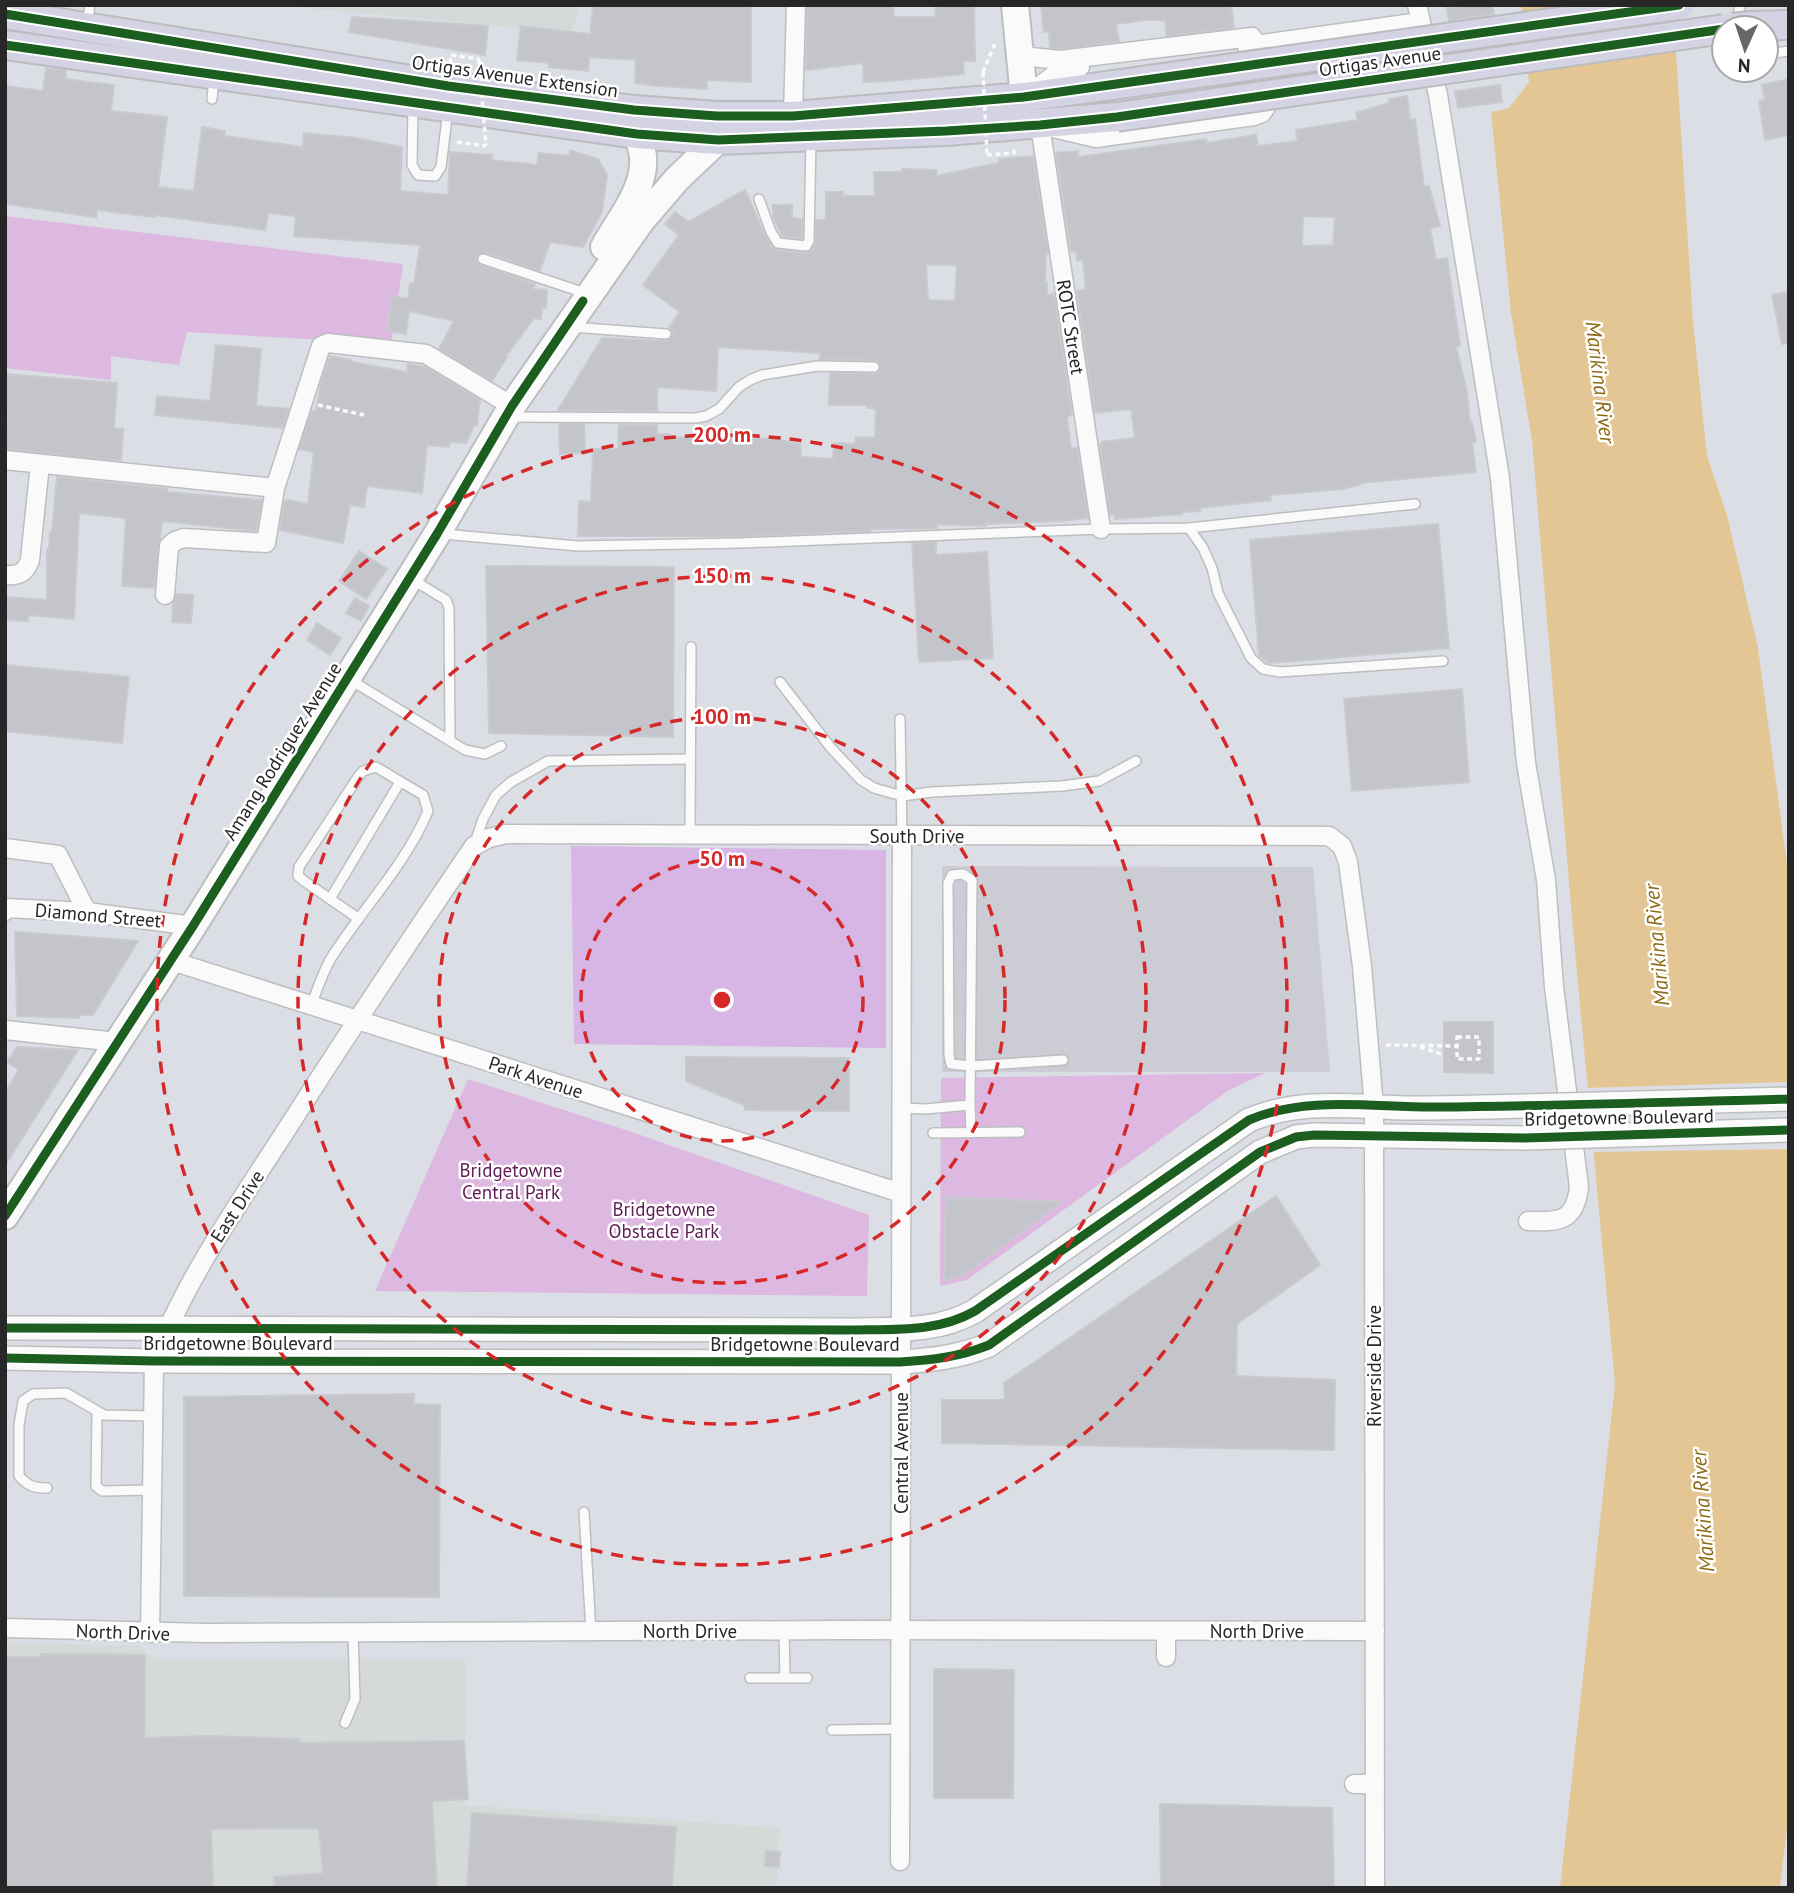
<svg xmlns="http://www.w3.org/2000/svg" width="1794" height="1893" font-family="'PT Sans',sans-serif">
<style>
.industrial{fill:#d5d9d8}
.green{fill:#ddb8e0}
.pitch{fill:#d7b5e5}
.plaza{fill:#ccccd4}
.water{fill:#e3c694}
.pier{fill:#dcdee6}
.building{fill:#c4c5cb;stroke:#c9cad0;stroke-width:2;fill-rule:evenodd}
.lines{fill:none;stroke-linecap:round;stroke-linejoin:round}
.service-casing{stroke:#bdbebf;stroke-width:12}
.minor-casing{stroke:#bdbebf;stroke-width:21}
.tertiary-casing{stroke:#bdbebf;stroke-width:26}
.secondary-casing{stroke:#bdbebf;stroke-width:30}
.primary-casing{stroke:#bbbcbf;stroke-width:32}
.path{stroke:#fafafb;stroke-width:3.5;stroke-dasharray:5 3.5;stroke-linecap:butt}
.service{stroke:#fafafb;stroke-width:9}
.minor{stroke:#fafafb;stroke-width:18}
.tertiary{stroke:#fafafb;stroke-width:23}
.secondary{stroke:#fafafb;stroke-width:26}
.primary{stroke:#d4d3e3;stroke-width:28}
.tertiary-bridge-casing{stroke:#bdbebf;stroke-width:26;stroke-linecap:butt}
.primary-bridge-casing{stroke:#bbbcbf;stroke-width:32;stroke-linecap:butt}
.path-bridge{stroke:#fafafb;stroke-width:3.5;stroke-dasharray:5 3.5;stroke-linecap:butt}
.tertiary-bridge{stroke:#fafafb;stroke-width:23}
.primary-bridge{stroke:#d4d3e3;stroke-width:28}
.cycleway-casing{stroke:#fff;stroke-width:13}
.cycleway{stroke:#1b5e20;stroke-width:9}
.ring{fill:none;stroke:#d62828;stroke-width:3.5;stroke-dasharray:12 9}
.labels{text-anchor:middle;stroke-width:5;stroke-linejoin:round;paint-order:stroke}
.street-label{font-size:19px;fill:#272727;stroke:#fff}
.park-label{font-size:19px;fill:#5e1d54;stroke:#fff}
.water-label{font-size:21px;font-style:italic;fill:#8d6a15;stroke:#fff}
.centre{fill:#d62828;stroke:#fff;stroke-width:3.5}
.ring-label{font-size:21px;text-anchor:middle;font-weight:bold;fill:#d62828;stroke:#fff;stroke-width:5;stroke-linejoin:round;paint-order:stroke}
</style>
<rect width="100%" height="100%" fill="#dcdee6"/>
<g class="industrial">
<path d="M273 5H580L571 33Z"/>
<path d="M5 1643 139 1646 154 1659 465 1660V1805L780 1828 776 1888H5Z"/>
</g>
<g class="green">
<path d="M5 216 403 264 391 344 187 332 179 365 111 356V380L5 368Z"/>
<path d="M1265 1073 1229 1090 967 1280 940 1286 941 1078Z"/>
<path d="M468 1079 626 1130 869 1215 867 1296 375 1291Z"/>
</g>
<path class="pitch" d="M571 846 886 850V1048L574 1044Z"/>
<path class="plaza" d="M942 866 1313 867 1330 1072H942Z"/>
<path class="water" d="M1521 5H1673L1693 321 1707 456 1727 515 1758 648 1789 879V1811L1780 1888H1560L1615 1384 1572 918 1532 441 1511 313 1491 112 1509 108 1529 82Z"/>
<path class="pier" d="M1789 1082V1149L1590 1152 1584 1088Z"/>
<g class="building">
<path d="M593 5H751V82L707 80V89L658 86 635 83 636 60 589 57 588 71 549 67V63L517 60 521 26 590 34Z"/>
<path d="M807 5H893L894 17H936L935 5H974L975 61H963L964 74 890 81 864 82 863 63 806 70Z"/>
<path d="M1041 5H1231L1234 28 1167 36 1165 20H1147L1116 24 1119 41 1060 49 1050 48 1049 31 1044 32Z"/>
<path d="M1467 5H1492L1494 14 1449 21 1447 8Z"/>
<path d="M352 17 488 26 485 55 349 32Z"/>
<path d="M46 68 66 70 65 79 114 85 111 111 167 117 158 187 194 191 202 127 225 131 224 136 303 147 304 133 356 138 402 147 400 191 448 195 450 152 492 155 491 160 537 165 539 153 570 156V150L598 159 607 175 602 212 583 247 550 242 540 271 485 252 477 256 476 261 480 265 535 284 533 289 547 290 546 308H542L541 319 534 318 506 356 507 357 492 381 439 349 454 321 409 311 406 334 387 331 392 296 408 299 410 283 414 284 420 245 294 236 296 216 268 213 265 230 155 215V217L97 210 96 217 5 204V86L43 91Z"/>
<path d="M1789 79V135L1765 140 1759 101 1765 99 1762 85Z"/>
<path d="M1500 85 1502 102 1458 108 1455 91Z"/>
<path d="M1407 96 1410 120 1415 119 1424 187 1429 186 1440 226 1430 228 1436 260 1447 258 1460 346H1456L1467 392 1470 423 1472 422 1476 442H1472L1476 472 1360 483V485L1342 489 1270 495 1271 500 1200 508V511L1182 512V514L1115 519 1114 514 1110 515 1100 445H1102V442L1135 438 1131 409 1095 413 1077 291 1086 290 1083 260H1077L1076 251H1071L1056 153 1078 151V157L1206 139 1207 143 1256 135 1258 146 1298 141 1296 130 1358 120 1356 113 1389 103V99ZM1303 216 1335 217 1333 245 1302 246Z"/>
<path d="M1033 156 1048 253 1046 254 1045 282H1047V295L1054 294 1072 415 1068 416 1067 419 1071 449 1077 448 1088 518 1062 521 985 524V526L937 524V528L870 529V531L747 536H578L579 501 591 502 593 449H618L619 425H657V434H669V437L775 439 800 444 801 457 833 459 834 443 856 444V437L875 438 876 408H867V405H829L830 373 875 374 880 370V363L874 360 820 359V353L718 347 716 391 657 387V411L558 410 602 338 665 341 672 337 673 332 669 328 680 312 643 285 679 235 665 224 675 212 688 222 745 190 765 235 772 247 777 250 806 253 812 250 815 244 816 220H826V192H843L842 196H875L874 172H902V169L936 170V176L999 163V159ZM926 265H957L955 301 928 300Z"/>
<path d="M773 205H792V218L802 219V239L782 236 773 216Z"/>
<path d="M1789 292V343L1782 344 1772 295Z"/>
<path d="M216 345 261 349 256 406 289 409 282 428 155 415 157 396 210 401Z"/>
<path d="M330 356 351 360V362L407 372 408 364 426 367 480 400 477 425H474L466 443 450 442 449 447 427 445 422 493 367 486 364 507 350 505 343 543 280 530 284 502 287 500 308 504 314 452 299 449 312 411H316L321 382Z"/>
<path d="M5 374 117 383 114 428 123 429 121 461 5 449 8 411H5Z"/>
<path d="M559 424H584L585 453 560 454Z"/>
<path d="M57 477 167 489V492L262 500 256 531 162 521 154 588 122 586 126 518 79 513 74 619 28 615V621L6 620 7 597 47 600V549H49L50 532H52Z"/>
<path d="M1438 524 1449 648 1269 663 1259 656 1250 540Z"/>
<path d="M936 542V555L987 552 993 658 919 662 912 543Z"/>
<path d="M359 551 387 569 366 599 339 581Z"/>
<path d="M486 566 674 567 673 737 489 733Z"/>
<path d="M177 594 193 595 191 623 172 622 173 602Z"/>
<path d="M355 598 369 606 361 621 346 613Z"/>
<path d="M317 623 341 638 330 655 307 640Z"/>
<path d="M5 665 129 677 122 743 5 731Z"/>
<path d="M1462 689 1469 782 1352 791 1344 699Z"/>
<path d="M15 932 138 941 93 1015H79V1018L17 1016Z"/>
<path d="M1444 1022H1493V1073L1444 1072Z"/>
<path d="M17 1047 78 1050 5 1165V1092L19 1070 7 1062Z"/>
<path d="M686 1057 849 1058V1111L745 1110 744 1105 686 1081Z"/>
<path d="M1276 1196 1320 1265 1237 1324 1236 1376 1335 1380 1334 1450 942 1443V1400H1005L1004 1383Z"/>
<path d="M946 1197 1062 1202 964 1275 944 1281Z"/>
<path d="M414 1394V1404L440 1405 439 1597 184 1596V1397Z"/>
<path d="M41 1654 145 1655 144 1738 208 1736 299 1739 300 1743 464 1741 468 1799 432 1801 437 1888H275L274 1877 323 1873 319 1828 211 1829 213 1888H5V1657H41Z"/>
<path d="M934 1669 1014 1670 1013 1798H934Z"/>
<path d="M1160 1804 1332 1808 1334 1888H1161Z"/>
<path d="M472 1813 676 1827 672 1888H467Z"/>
<path d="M766 1851 780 1852 779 1867 765 1866Z"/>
</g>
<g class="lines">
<g class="service-casing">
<g id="service">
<path d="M1739 5 1740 24"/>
<path d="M87 24 90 5"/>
<path d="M1766 54 1789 51"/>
<path d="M212 99 214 79"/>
<path d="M413 105 412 165 418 175 435 176 441 167 448 110"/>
<path d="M759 199 771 232 778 243 806 246 809 241 811 141"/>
<path d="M483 259 588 294"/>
<path d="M571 327 666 334"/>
<path d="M510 417 696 418 706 416 719 409 739 387 750 380 762 375 817 366 874 367"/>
<path d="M1189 528 1203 548 1212 568 1218 593 1251 658 1263 669 1280 672 1443 661"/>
<path d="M443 534 578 546 740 543 1101 529 1189 528 1415 504"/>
<path d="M413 580 446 600 449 608 450 741"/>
<path d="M349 679 465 750 485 754 501 746"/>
<path d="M780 682 831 748 861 780 874 788 902 796 932 792 1062 786 1099 781 1136 761"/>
<path d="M900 719 902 836"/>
<path d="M690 835 691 647"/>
<path d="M475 843 483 819 496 795 511 782 548 761 690 759"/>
<path d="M330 899 400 782"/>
<path d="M311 1005C318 989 323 970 333 955 364 907 406 864 428 811L423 795 376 767 363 771 358 777 299 867 298 876 304 881 359 919"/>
<path d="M970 1105 971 1132"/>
<path d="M902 1108 925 1109 970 1105 972 880 963 874 952 875 948 883 949 1055 951 1064 971 1066 1063 1060"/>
<path d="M933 1133 1020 1132"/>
<path d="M97 1413 96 1486 102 1491 151 1490"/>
<path d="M47 1488C34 1488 28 1486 19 1476V1425L23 1401 33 1394 66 1393 104 1415 152 1416"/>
<path d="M584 1512 591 1632"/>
<path d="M784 1631 785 1678"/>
<path d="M750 1678H807"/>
<path d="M345 1723 355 1699 353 1632"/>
<path d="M832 1730 900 1729"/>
</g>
</g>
<g class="minor-casing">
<g id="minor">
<path d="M1417 5 1438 95 1500 478 1526 763 1546 880 1554 987 1579 1187C1575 1222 1559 1222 1528 1221"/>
<path d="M1247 46 1420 22"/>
<path d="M1021 56 1060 60 1252 37 1257 45 1266 107 1262 113 1254 116 1096 138 1040 125 1101 529"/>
<path d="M1029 94 1062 69 1080 67"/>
<path d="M793 116 796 5"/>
<path d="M5 460 275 488"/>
<path d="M5 575C20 576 25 573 30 560L40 464"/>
<path d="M165 595 169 546 175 541 184 538 266 543 275 488 321 346 328 343 426 354 512 406"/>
<path d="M5 848 58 855 87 912"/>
<path d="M5 911 6 908 87 912 193 926"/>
<path d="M172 961 901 1193"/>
<path d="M5 1030 117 1042"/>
<path d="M5 1628 206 1633 842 1630 1375 1631"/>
<path d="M1166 1631V1657"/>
<path d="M150 1633 154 1361C186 1279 236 1208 283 1135 345 1038 409 941 474 846L489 838 506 834 1329 836 1342 846 1348 862 1362 966 1374 1107 1375 1888"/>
<path d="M1354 1784H1375"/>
<path d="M900 1861 902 836"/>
</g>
</g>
<g class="tertiary-casing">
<g id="tertiary">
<path d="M5 1328 850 1330C892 1329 937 1333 975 1311L1249 1120C1302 1098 1355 1107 1410 1108 1448 1108 1487 1107 1525 1106"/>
<path d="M5 1358 154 1361 900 1362C932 1360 959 1357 989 1345L1260 1152 1296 1137 1314 1135 1525 1138"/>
</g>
</g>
<g class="secondary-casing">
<g id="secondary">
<path d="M1015 5 1024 97"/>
<path d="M604 247C619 220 646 189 643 156 642 149 639 141 637 134"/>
<path d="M5 1216 193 926 437 534 512 406 641 221 677 179 718 140"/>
</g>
</g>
<g class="primary-casing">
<g id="primary">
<path d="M5 14 448 86 634 110 717 116H793L1024 97 1113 85"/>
<path d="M1750 26 1789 25"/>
<path d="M5 45 637 134 718 140 946 131 1117 117"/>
</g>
</g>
<g class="path">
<path d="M450 63 451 55 479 59"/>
<path d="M983 72 996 41"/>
<path d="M457 142 486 146"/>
<path d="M987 155 1014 153V147"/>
<path d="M318 405 364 415"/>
<rect x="1457" y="1037" width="22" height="22"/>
<path d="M1386 1045 1457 1046"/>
<path d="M1420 1047 1444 1055"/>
</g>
<use href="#service" class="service"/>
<use href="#minor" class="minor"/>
<use href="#tertiary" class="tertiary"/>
<use href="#secondary" class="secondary"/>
<use href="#primary" class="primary"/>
<g class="tertiary-bridge-casing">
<g id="tertiary-bridge">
<path d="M1525 1106 1789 1099"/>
<path d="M1525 1138 1789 1130"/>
</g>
</g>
<g class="primary-bridge-casing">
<g id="primary-bridge">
<path d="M1733 28 1750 26"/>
<path d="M1113 85 1679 5"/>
<path d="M1117 117 1724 29"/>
</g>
</g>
<g class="path-bridge">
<path d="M479 59 486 146"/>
<path d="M983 72 987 155"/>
</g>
<use href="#tertiary-bridge" class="tertiary-bridge"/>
<use href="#primary-bridge" class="primary-bridge"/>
<g class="cycleway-casing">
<g id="cycleway">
<path d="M5 14 448 86 634 110 717 116H793L1024 97 1679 5"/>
<path d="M5 45 637 134 718 140 946 131 1040 125 1117 117 1724 29"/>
<path d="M5 1216 193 926 437 534 512 406 583 301"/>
<path d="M5 1328 850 1330C892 1329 937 1333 975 1311L1249 1120C1308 1095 1375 1108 1438 1107 1555 1106 1672 1102 1789 1099"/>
<path d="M5 1358 154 1361 900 1362C932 1360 959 1357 989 1345L1260 1152 1296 1137 1314 1135 1525 1138 1789 1130"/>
</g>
</g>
<use href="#cycleway" class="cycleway"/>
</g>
<g class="ring">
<circle cx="722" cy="1000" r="141"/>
<circle cx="722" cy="1000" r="283"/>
<circle cx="722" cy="1000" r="424"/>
<circle cx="722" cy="1000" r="565"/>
</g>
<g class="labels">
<g class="street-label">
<text transform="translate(1380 61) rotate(-8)" y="7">Ortigas Avenue</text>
<text transform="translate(515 76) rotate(8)" y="7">Ortigas Avenue Extension</text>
<text transform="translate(1071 327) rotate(81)" y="7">ROTC Street</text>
<text transform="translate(282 751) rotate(-58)" y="7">Amang Rodriguez Avenue</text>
<text x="917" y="843">South Drive</text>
<text transform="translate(98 915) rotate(5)" y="7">Diamond Street</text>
<text transform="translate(536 1077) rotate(18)" y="7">Park Avenue</text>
<text transform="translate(1619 1117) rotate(-1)" y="7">Bridgetowne Boulevard</text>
<text transform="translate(237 1206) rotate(-57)" y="7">East Drive</text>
<text x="238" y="1350">Bridgetowne Boulevard</text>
<text x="805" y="1351">Bridgetowne Boulevard</text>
<text transform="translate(1374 1366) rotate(-90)" y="7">Riverside Drive</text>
<text transform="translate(901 1453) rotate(-90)" y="7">Central Avenue</text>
<text x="690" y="1638">North Drive</text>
<text x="1257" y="1638">North Drive</text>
<text transform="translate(123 1632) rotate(2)" y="7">North Drive</text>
</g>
<g class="park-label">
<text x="511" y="1177">Bridgetowne<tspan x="511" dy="22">Central Park</tspan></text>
<text x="664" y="1216">Bridgetowne<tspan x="664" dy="22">Obstacle Park</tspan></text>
</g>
<g class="water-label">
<text transform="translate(1600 382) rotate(83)" y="7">Marikina River</text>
<text transform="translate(1657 945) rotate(-95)" y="7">Marikina River</text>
<text transform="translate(1703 1511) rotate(-94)" y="7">Marikina River</text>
</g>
</g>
<circle cx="722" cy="1000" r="10" class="centre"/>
<g class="ring-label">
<text x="722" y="442">200 m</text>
<text x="722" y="583">150 m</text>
<text x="722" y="724">100 m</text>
<text x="722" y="866">50 m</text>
</g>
<rect width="1794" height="1893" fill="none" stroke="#272727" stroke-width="14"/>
<g transform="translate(1745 49) rotate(183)"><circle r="33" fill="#ffffff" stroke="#a9a9a9" stroke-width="2"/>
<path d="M0-5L12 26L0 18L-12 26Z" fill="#66676a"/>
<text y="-10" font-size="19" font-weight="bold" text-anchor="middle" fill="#272727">N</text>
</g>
</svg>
